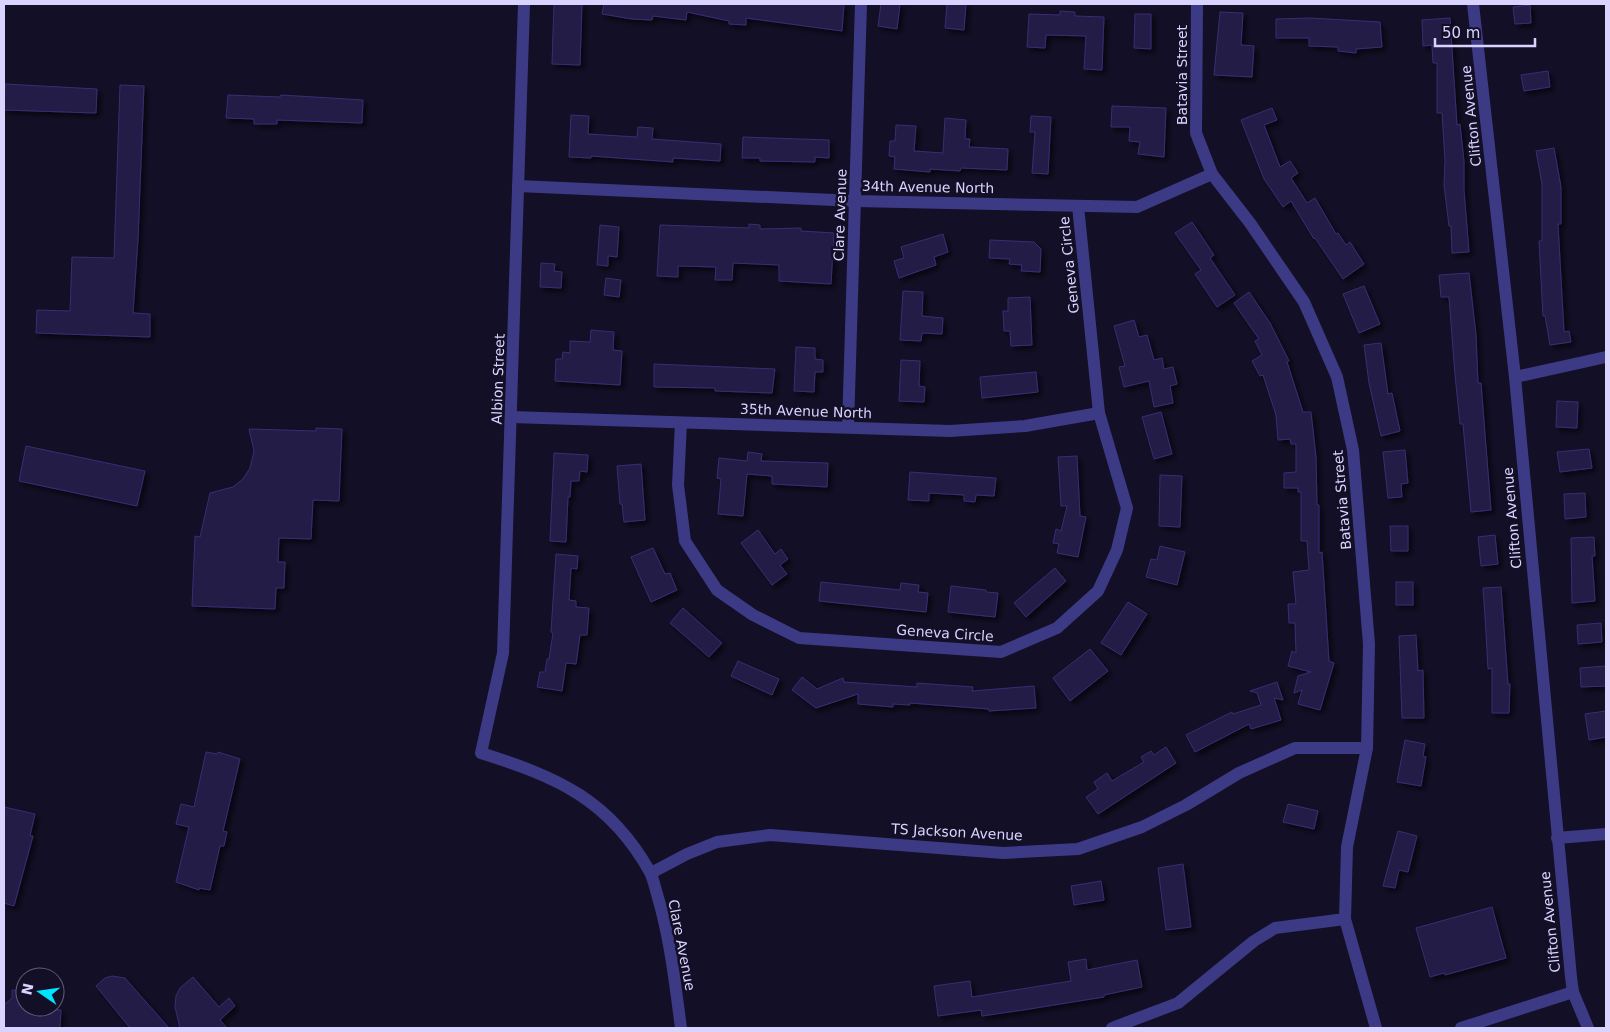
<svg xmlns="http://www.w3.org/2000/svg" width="1610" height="1032" font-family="'DejaVu Sans',sans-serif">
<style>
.building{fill:#241b47;stroke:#3b2d73;filter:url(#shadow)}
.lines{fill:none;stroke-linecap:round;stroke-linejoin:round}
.minor{stroke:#3d3a85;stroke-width:12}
.tertiary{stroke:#3d3a85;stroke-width:12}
.labels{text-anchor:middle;stroke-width:5;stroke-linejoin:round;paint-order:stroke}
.street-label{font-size:14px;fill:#d9d4ff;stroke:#130f26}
</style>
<defs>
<filter id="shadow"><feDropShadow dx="3.5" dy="3.5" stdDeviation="2.5" flood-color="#0009"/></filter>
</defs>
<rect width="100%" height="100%" fill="#130f26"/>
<g class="building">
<path d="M554 4H582L580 65 552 64Z"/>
<path d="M604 4H844L842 31 746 18V25L729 24V21L687 12 686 20 653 16 652 20 632 19 602 14Z"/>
<path d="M881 4H900L897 29 878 26Z"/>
<path d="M947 4H966L964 30 945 28Z"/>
<path d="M1530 5 1531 23 1515 24 1513 7Z"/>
<path d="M1060 11 1075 12V16L1104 17 1102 70 1084 69 1086 36 1046 35 1045 48 1027 47 1029 14 1060 15Z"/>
<path d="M1220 12 1243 13 1241 45 1254 46 1252 77 1214 75Z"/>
<path d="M1135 14H1151V49L1134 48Z"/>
<path d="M1310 18 1380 22 1382 47 1356 49V53L1338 51V47L1309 46V38H1276V19Z"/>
<path d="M1450 18 1457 125 1460 124 1464 161V190L1469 252 1452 253 1451 226H1449L1444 185 1445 161 1442 113H1437V63H1433L1432 45 1423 46 1422 20Z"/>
<path d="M1548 71 1550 87 1524 91 1521 75Z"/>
<path d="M5 84 97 89 96 113 4 110Z"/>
<path d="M120 85 144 86 138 239 133 313 150 314V337L36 333 37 310 70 311 72 257 114 258Z"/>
<path d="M228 95 280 97 281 95 363 100 362 123 277 120V124H254V119L226 118Z"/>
<path d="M1112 106 1166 108 1164 157 1138 154 1140 142 1129 141 1130 127H1111Z"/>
<path d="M1272 108 1277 120 1264 125 1280 167 1290 161 1298 173 1291 178 1307 203 1315 198 1336 234 1338 233 1346 245 1350 242 1364 264 1343 279 1315 238 1314 239 1291 201 1283 207 1264 179 1241 120Z"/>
<path d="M571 115 589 116 588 134 637 137 638 127 653 128 652 139 721 144 720 161 673 158V162L591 156V158L569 157Z"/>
<path d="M1031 116 1051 117 1048 174 1032 173 1035 132H1030Z"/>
<path d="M945 118 966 120 965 139H970L969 147 1008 149 1007 170 961 168 960 171 930 169V172L894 169 895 157 889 156 890 141H895L896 125 916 126 914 151 943 153Z"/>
<path d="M743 137 829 140V158L815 157V162L760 161V158H742Z"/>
<path d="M1554 148 1561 187V224H1558L1564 332 1569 331 1571 342 1550 345 1545 316H1543L1539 241H1542V184L1536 151Z"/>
<path d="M1192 222 1214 255 1210 258 1235 295 1217 307 1195 274 1201 270 1175 233Z"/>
<path d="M749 224 760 225V229L801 228V231L834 233 831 284 779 281V265L733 263 732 280H715L716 267 678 266V277L657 276 660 225 749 228Z"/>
<path d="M600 225 619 227 617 257 608 256V266L597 265Z"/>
<path d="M943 234 948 252 934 257 936 265 899 278 894 261 904 258 901 247Z"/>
<path d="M990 240 1034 242 1041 249 1040 272 1021 271 1022 265 1009 264 1010 259 989 258Z"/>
<path d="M541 263 555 264 554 271 562 272 561 288 540 287Z"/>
<path d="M1469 273 1476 335 1478 383H1481L1491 510 1471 512 1463 424H1460L1455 375 1449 297H1441L1439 275Z"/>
<path d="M606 278 621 280 619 297 604 295Z"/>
<path d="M1364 286 1380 324 1359 333 1343 294Z"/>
<path d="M903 291 923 292 922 316 943 318 942 334 922 333 921 341 900 340Z"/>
<path d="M1249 292 1270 323 1289 361 1287 362 1303 412H1311L1316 457 1317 505H1319V553L1322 552 1329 661 1334 663 1320 710 1298 704 1302 690 1294 693 1298 676 1311 672 1288 666 1292 651 1296 653 1295 623H1289L1288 604H1296L1293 572 1309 570 1307 541H1301V492H1298V488H1284V473L1296 472V444H1291L1290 439 1278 440 1276 415 1263 375 1260 376 1252 361 1262 355 1255 341 1259 339 1234 303Z"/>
<path d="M1030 297 1032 345 1011 346 1010 331H1004L1003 311H1008V298Z"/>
<path d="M1134 320 1139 337 1147 335 1154 360 1162 358 1164 369 1173 367 1177 384 1170 386 1173 403 1154 407 1149 381 1124 387 1119 367 1125 366 1114 326Z"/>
<path d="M591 330 614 332 613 350 622 351 620 385 555 381 556 359H562L563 352 570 353V341L590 342Z"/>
<path d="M1381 343 1388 394 1392 393 1400 431 1381 436 1369 383 1364 345Z"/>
<path d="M796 347 815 348V359L823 360V372H815L814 392 794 391Z"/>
<path d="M901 360 920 361 919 386 925 387 924 402 899 401Z"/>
<path d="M654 364 775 369 772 393 715 391V388L654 387Z"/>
<path d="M1036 372 1038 392 982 398 980 377Z"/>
<path d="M1557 401 1578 402 1577 428 1556 427Z"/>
<path d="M1161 412 1172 454 1154 459 1142 417Z"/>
<path d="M316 428 342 429 339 501 313 500 311 539 279 538 278 562H285L284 588H276L275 609 192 606 195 536 200 537 210 493 233 487 243 479 250 468 254 451 249 429 316 431Z"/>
<path d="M26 446 145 471 137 506 19 481Z"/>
<path d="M1589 449 1592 468 1560 472 1557 452Z"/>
<path d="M1405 450 1408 483 1401 484 1402 497 1388 498 1383 452Z"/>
<path d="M748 452 762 454 761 461 828 463 827 487 772 484V476L747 474 743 516 718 514 721 479 717 478 719 458 747 461Z"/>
<path d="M554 453 588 455 587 472 580 471 579 481H571L570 497H568L566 542 550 541Z"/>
<path d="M1077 456 1080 516 1086 517 1078 557 1057 553 1059 544 1053 543 1056 529 1061 531 1067 506H1061L1058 457Z"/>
<path d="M641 464 645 520 624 522 622 504H620L617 466Z"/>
<path d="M910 472 996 478 994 496 976 495 975 502 964 501V495L929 493V501L908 500Z"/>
<path d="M1160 475 1182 476 1180 527 1159 526Z"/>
<path d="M1585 493 1586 517 1565 519 1564 494Z"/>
<path d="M1390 526H1408V551H1391Z"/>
<path d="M758 530 775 554 781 549 788 559 780 565 787 574 772 585 741 543Z"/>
<path d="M1495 535 1498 564 1481 566 1478 537Z"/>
<path d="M1594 537 1595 556H1592L1595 601 1572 603 1571 538Z"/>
<path d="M1160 546 1185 552 1177 585 1146 577 1151 559 1157 560Z"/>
<path d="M653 548 665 574 670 573 677 590 651 602 631 557Z"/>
<path d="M556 554 578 556 577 569 571 568 569 600 576 601V607L589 608 587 635H580L576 664 566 663 562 691 537 687 540 672H545L547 659H549L553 633 551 632Z"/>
<path d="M1055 568 1066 581 1026 617 1014 603Z"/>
<path d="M821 582 900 590 901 583 919 585 918 592 928 593 926 612 819 601Z"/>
<rect x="1396" y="582" width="17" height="23"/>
<path d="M951 586 986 590V592L998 593 995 617 948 612Z"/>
<path d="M1501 587 1508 684H1510L1509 713H1492V668L1488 669 1485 616 1483 588Z"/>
<path d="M1128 602 1147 614 1121 655 1101 643Z"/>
<path d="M683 608 722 643 709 657 670 623Z"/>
<path d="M1601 623 1602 642 1578 644 1577 625Z"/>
<path d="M1416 635 1418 671 1423 670 1424 718H1402L1399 636Z"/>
<path d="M1090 649 1108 671 1070 701 1053 678Z"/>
<path d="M738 661 779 679 772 695 731 676Z"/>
<path d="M1606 666V686L1581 687 1580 668Z"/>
<path d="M802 677 817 689 843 678 844 682 917 687V683L973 687 972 691 1034 686 1036 708 989 711V709L910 703V705L893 704V707L858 704V694L816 708 792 690Z"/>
<path d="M1277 682 1283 700 1274 698 1281 720 1251 729 1249 724 1195 752 1186 735 1232 712 1233 714 1261 705 1257 693 1250 691Z"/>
<path d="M1606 711V737L1589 740 1585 714Z"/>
<path d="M1405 740 1425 744 1423 756 1426 757 1421 786 1397 782Z"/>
<path d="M1166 747 1176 763 1098 814 1086 797 1098 789 1094 782 1107 773 1112 781 1144 762 1141 757 1151 751 1154 755Z"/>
<path d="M206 752 217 754 218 752 240 759 223 831 227 832 224 846H220L210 890 199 888V890L176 882 189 827 176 824 181 804 194 807Z"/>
<path d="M1288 804 1318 811 1314 829 1283 822Z"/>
<path d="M4 807 35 814 30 836H33L14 906 4 903Z"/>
<path d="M1398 831 1417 836 1408 872 1399 870 1395 888 1383 886Z"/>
<path d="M1183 864 1191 927 1166 930 1158 868Z"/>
<path d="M1101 881 1104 900 1074 905 1071 886Z"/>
<path d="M1492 907 1506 958 1445 975 1444 973 1430 977 1416 928Z"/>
<path d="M1086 959 1087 970 1137 960 1142 987 1104 995V997L1023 1010 982 1016 981 1010 938 1016 934 986 970 981 972 997 1071 981 1068 962Z"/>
<path d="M112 976 125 978 169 1028H130L96 986 105 978Z"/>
<path d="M193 977 219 1007 229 998 235 1006 220 1020 227 1028H180L175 1007 176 996 180 988Z"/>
<path d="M12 990 25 991V1007L61 1010 60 1028H4V1005L12 998Z"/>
</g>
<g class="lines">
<g class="minor">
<path d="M1197 4 1196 133 1212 174 1250 223 1304 302 1337 377 1353 450 1369 644 1367 748 1347 847 1345 919 1376 1028"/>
<path d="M518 186 856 201 1137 207 1212 174"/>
<path d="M1515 377 1606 357"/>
<path d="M511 417 950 431 1025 426 1099 413"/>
<path d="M681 423 678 485 685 541 717 590 753 615 799 638 1001 652 1057 628 1098 591 1117 550 1127 508 1099 413 1078 206"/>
<path d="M848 427 861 4"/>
<path d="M1557 838 1606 834"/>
<path d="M651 873 687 854 717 842 770 835 1003 853 1078 849 1142 827 1186 805 1239 773 1295 748H1367"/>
<path d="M1112 1028 1178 1003 1254 941 1275 928 1345 919"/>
<path d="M1461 1028 1573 992"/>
</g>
<g class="tertiary">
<path d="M524 4 503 653 481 753C557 777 609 799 650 872 653 878 655 887 657 894 670 937 675 983 681 1028"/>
<path d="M1473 4 1515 377 1571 977 1573 992 1588 1028"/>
</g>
</g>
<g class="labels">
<g class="street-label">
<text transform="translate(1182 75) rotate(-90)" y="5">Batavia Street</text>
<text transform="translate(1471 116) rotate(-96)" y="5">Clifton Avenue</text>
<text transform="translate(928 187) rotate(1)" y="5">34th Avenue North</text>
<text transform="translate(840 215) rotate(-88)" y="5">Clare Avenue</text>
<text transform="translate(1069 265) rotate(-96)" y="5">Geneva Circle</text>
<text transform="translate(498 379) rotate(-88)" y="5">Albion Street</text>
<text transform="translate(806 411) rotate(2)" y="5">35th Avenue North</text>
<text transform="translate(1342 500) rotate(-95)" y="5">Batavia Street</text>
<text transform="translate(1512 518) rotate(-95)" y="5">Clifton Avenue</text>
<text transform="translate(945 633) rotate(4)" y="5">Geneva Circle</text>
<text transform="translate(957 832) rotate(3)" y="5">TS Jackson Avenue</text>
<text transform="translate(1550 922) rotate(-96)" y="5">Clifton Avenue</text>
<text transform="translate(682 945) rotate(79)" y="5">Clare Avenue</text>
</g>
</g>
<rect width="1610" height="1032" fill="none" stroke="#d9d4ff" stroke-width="10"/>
<g transform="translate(40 992) rotate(283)"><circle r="24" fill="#130f26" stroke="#625e7d"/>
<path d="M0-4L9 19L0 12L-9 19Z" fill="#00e5ff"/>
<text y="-8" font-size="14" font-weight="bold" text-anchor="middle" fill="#d9d4ff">N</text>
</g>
<path d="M1435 38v8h100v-8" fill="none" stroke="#d9d4ff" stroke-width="2.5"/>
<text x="1442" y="38" font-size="15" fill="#d9d4ff" stroke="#130f26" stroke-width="4" paint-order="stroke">50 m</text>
</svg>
